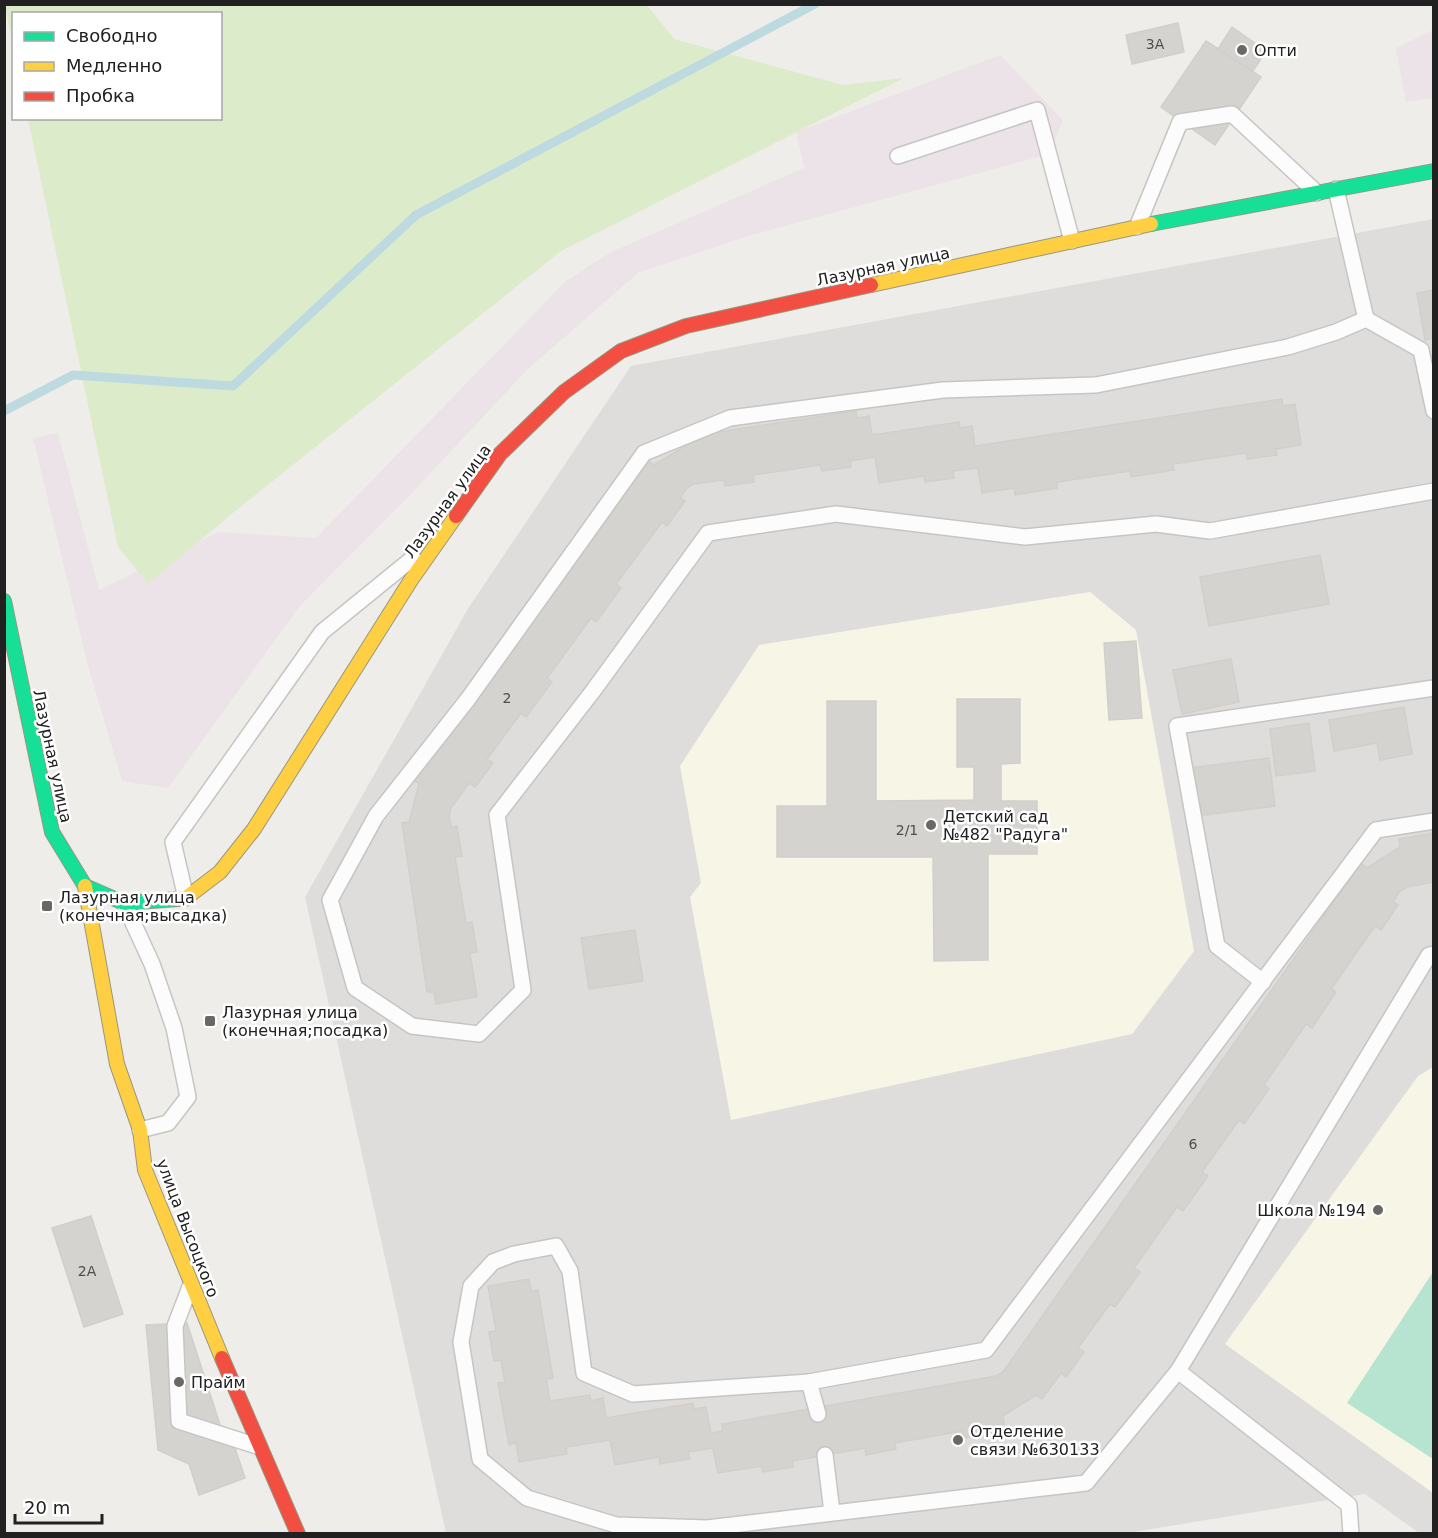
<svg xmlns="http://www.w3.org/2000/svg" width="1438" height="1538" font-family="'DejaVu Sans',sans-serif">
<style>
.residential{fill:#dedddb}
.industrial{fill:#ece3e8}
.education{fill:#f7f6e6}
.grass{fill:#dcebc9}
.pitch{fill:#b6e4d0}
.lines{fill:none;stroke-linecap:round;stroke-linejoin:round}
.stream{stroke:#bedae1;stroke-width:9}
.building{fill:#d5d3d0;stroke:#d2cecb;stroke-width:1.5}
.lane-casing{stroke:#c6c5c4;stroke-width:18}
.fast-casing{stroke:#979881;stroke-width:16}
.slow-casing{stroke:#979881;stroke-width:16}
.jam-casing{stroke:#979881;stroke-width:16}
.lane{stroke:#fdfcfc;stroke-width:15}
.fast{stroke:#16e098;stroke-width:14}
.slow{stroke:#ffcf43;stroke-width:14}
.jam{stroke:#f24e42;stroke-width:14}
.poi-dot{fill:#696867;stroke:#fff;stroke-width:2}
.labels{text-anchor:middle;stroke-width:5;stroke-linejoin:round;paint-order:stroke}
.number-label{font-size:14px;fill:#4e4e4d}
.poi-label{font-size:16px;fill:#212121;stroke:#fff;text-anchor:start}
.street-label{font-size:16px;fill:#212121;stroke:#fff}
</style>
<rect width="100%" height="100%" fill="#efede9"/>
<path class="residential" d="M1433 219V1533H1419L1365 1494 1127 1533H446L305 897 469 607 631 366Z"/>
<g class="industrial">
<path d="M1433 30V98L1406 102 1396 48Z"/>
<path d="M1000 55 1063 120 1049 154 748 236 638 273 528 369 407 498 299 607 168 788 122 781 88 666 33 438 58 433 99 590 218 532 316 538 566 281 611 252 804 168 796 132Z"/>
</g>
<g class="education">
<path d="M1090 592 1136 630 1194 951 1132 1034 731 1120 690 897 701 883 680 766 759 645Z"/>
<path d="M1433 1067V1493L1225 1344 1418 1076Z"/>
</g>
<path class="grass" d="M5 5H647L674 39 843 85 904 78 561 251 234 512 148 584 118 547 28 119 220 118V14H14L13 47Z"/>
<path class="pitch" d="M1433 1272V1459L1347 1403Z"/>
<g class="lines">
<path class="stream" d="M4 411 73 375 233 386 416 215 815 4"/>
</g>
<g class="building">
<path d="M1178 23 1184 52 1132 64 1126 35Z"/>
<path d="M1232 27 1266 51 1253 71 1218 49Z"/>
<path d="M1206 41 1261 77 1215 145 1161 107Z"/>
<path d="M1434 290V338L1425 340 1417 293Z"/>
<path d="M1282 399 1283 406 1295 404 1301 445 1276 449 1277 455 1247 459 1246 453 1173 464 1174 470 1131 477 1130 471 1057 482V488L1015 495 1014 488 982 493 978 468 953 471 954 478 925 482 924 476 879 483 875 457 850 461 851 467 822 471 820 465 753 475 754 482 725 486 724 480 693 484 686 489 680 498 685 501 667 526 662 522 616 584 621 588 596 622 591 618 547 678 552 682 526 717 521 713 487 759 493 763 475 787 469 783 451 808 449 816 451 827 457 826 462 856 455 857 466 923 472 922 477 952 470 953 477 997 436 1004 434 992H427L402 823 409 822 419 784 412 779 647 460 654 465 687 445 686 437 856 411 857 418 869 416 872 435 959 422 960 428 972 426 975 446Z"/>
<path d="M1320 555 1329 604 1209 626 1200 577Z"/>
<path d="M1136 641 1142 718 1109 720 1104 643Z"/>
<path d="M1231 659 1239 702 1182 714 1173 670Z"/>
<path d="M957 699H1020V763L1001 764V801H1037V854H988V960L934 961 933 857H777V806H827V701H876V801L974 800V767H957Z"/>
<path d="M1404 707 1412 754 1380 760 1377 743 1334 751 1329 720Z"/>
<path d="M1309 723 1315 771 1276 776 1270 729Z"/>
<path d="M1269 758 1275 806 1196 816 1190 768Z"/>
<path d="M1434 833V882L1407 887 1400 891 1393 902 1398 905 1381 930 1375 926 1331 989 1336 992 1312 1028 1306 1024 1264 1085 1269 1089 1244 1124 1239 1120 1202 1172 1208 1176 1183 1211 1177 1207 1134 1268 1140 1272 1115 1307 1110 1304 1078 1348 1084 1352 1066 1377 1061 1373 1042 1399 1036 1395 1003 1416 1004 1424 991 1426 992 1432 963 1438 962 1431 895 1443 896 1449 866 1455 865 1448 792 1461 793 1467 763 1472 762 1466 718 1473 713 1448 688 1452 690 1459 660 1464 659 1457 615 1465 610 1440 566 1447 567 1454 519 1462 516 1443 509 1445 498 1383 505 1382 501 1360 494 1361 489 1332 496 1331 488 1286 529 1279 531 1291 538 1290 553 1378 546 1379 550 1401 590 1395 591 1401 603 1398 606 1418 693 1403 694 1409 706 1407 711 1433 723 1431 722 1424 809 1409 810 1415 826 1412 825 1406 996 1376 1003 1372 1361 863 1367 868 1400 847 1399 839Z"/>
<path d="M635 930 643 981 589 989 581 938Z"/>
<path d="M91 1216 123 1314 84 1327 52 1228Z"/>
<path d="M187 1323 225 1440 232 1439 245 1478 199 1495 189 1464 158 1450 146 1325Z"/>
</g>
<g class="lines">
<g class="lane-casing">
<g id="lane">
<path d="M898 156 1037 110 1072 241"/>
<path d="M1336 189 1366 319 1336 332 1288 347 1096 385 943 390 730 418 644 453 468 699 376 816 330 900 355 988 412 1026 479 1034 523 990 497 815 593 691 708 533 836 514 1025 537 1156 524 1210 531 1434 491"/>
<path d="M1137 227 1180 122 1232 114 1317 193"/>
<path d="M1366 319 1421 350 1434 411"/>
<path d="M1434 821 1376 830 986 1350 809 1382 633 1394 584 1373 570 1271 556 1246 514 1254 493 1262 471 1286 461 1342 480 1459 527 1498 616 1525 707 1528 1086 1483 1178 1371 1429 955 1434 954"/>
<path d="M186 898 173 842 322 632 413 558"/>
<path d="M124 903 152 964 174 1028 188 1097 168 1123 140 1130"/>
<path d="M1263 982 1217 946 1177 726 1434 688"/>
<path d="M190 1287 175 1326 179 1421 257 1446"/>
<path d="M1178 1371 1349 1505 1351 1534"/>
<path d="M809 1382 818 1414"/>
<path d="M825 1455 832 1512"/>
</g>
</g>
<g class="fast-casing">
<g id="fast">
<path d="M1151 224 1434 171"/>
<path d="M4 601 52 832 85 886 124 903 178 899"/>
</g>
</g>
<g class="slow-casing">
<g id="slow">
<path d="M871 285 1151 224"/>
<path d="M85 886 117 1064 140 1130 145 1170 222 1358"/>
<path d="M178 899 186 898 220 872 254 829 411 580 456 516"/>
</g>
</g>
<g class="jam-casing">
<g id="jam">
<path d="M456 516 500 454 564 392 621 351 686 326 871 285"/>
<path d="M222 1358 298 1534"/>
</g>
</g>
<use href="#lane" class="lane"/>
<use href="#fast" class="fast"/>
<use href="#slow" class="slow"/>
<use href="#jam" class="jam"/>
</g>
<g class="poi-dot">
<circle cx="1242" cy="50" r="6"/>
<circle cx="931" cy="825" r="6"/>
<rect x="41" y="900" width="12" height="12" rx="3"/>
<rect x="204" y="1015" width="12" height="12" rx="3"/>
<circle cx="1378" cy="1210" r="6"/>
<circle cx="179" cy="1382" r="6"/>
<circle cx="958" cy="1440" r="6"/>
</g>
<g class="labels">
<g class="number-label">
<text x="1155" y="49">3А</text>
<text x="507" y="703">2</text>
<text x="907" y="835">2/1</text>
<text x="1193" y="1149">6</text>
<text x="87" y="1276">2А</text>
</g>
<g class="poi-label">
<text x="1254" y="56">Опти</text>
<text x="943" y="822">Детский сад<tspan x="943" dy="18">№482 "Радуга"</tspan></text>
<text x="59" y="903">Лазурная улица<tspan x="59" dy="18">(конечная;высадка)</tspan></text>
<text x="222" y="1018">Лазурная улица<tspan x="222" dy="18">(конечная;посадка)</tspan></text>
<text x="1366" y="1216" text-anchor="end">Школа №194</text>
<text x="191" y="1388">Прайм</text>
<text x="970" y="1437">Отделение<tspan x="970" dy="18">связи №630133</tspan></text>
</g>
<g class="street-label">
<text transform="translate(883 266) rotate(-12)" y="6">Лазурная улица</text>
<text transform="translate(447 501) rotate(-54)" y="6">Лазурная улица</text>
<text transform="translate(53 756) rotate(78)" y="6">Лазурная улица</text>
<text transform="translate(188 1228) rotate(69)" y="6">улица Высоцкого</text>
</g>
</g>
<rect width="1438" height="1538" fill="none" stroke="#212121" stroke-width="12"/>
<rect x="12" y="12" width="210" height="108" fill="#ffffff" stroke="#a6a6a6" stroke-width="1.5"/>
<rect x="24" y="32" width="30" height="9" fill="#16e098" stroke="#a6a6a6" stroke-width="1.5"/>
<text x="66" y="42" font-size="18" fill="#212121">Свободно</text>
<rect x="24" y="62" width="30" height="9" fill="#ffcf43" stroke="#a6a6a6" stroke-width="1.5"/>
<text x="66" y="72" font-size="18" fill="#212121">Медленно</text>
<rect x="24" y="92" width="30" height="9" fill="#f24e42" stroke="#a6a6a6" stroke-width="1.5"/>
<text x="66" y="102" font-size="18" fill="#212121">Пробка</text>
<path d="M15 1514v9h87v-9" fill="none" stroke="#212121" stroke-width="3"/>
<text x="24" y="1514" font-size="18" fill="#212121" stroke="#ffffff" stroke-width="4.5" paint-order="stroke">20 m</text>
</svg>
